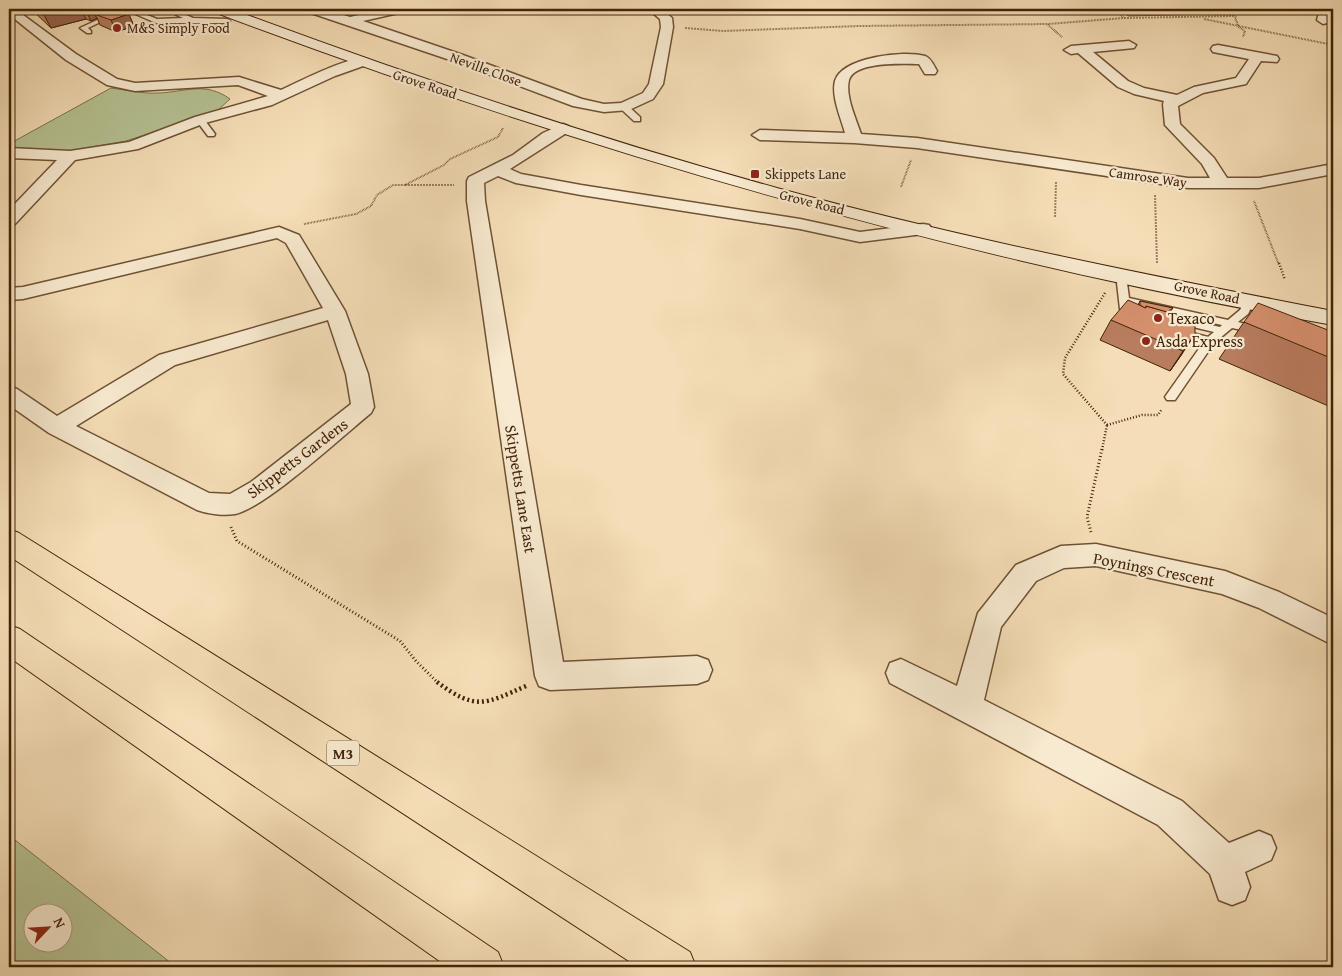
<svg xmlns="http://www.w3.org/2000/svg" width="1342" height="976" viewBox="0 0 1342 976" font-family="'Gentium Book Plus',serif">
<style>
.green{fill:#b6c293;stroke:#7c724e;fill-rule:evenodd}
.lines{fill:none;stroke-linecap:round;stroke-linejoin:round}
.lane-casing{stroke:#6f5234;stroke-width:3}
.street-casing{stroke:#6f5234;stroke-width:3}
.secondary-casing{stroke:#422309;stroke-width:2}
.highway-casing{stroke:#422309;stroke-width:2}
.path-far3{stroke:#422309;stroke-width:2;stroke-dasharray:0.5 1;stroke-linecap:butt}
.path-far2{stroke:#422309;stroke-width:2.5;stroke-dasharray:1 2;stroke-linecap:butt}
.path-far1{stroke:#422309;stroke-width:3;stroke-dasharray:1 2.5;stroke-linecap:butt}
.path{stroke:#422309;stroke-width:4.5;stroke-dasharray:2 3;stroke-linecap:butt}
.lane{fill:#f8ead0;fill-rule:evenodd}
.street{fill:#f8ead0;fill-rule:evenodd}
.secondary{fill:#f8ead0;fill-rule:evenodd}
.highway{fill:#f5deb7;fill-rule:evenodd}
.wall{fill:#b87c5f;stroke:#422309}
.shaded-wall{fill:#96654d;stroke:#422309}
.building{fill:#d6906e;stroke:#422309}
.poi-dot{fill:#8f2418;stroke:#f8ead0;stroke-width:2}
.labels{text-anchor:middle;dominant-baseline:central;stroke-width:4.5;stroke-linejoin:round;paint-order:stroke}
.far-poi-label{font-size:14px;fill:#422309;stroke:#f8ead0;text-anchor:start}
.far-street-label{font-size:14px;fill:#422309;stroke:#f8ead0}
.shield{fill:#f8ead0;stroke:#795f45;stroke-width:1}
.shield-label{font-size:15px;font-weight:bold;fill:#422309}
.poi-label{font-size:16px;fill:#422309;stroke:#f8ead0;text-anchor:start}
.street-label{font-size:16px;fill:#422309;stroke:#f8ead0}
</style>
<rect width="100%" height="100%" fill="#f5deb7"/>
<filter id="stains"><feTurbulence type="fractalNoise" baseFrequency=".004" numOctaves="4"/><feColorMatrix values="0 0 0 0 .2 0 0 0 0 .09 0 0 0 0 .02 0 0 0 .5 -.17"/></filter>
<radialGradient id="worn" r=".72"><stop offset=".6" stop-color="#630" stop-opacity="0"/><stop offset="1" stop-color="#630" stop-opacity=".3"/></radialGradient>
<g class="green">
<path d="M1120 9H1220L1216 14 1128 16Z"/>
<path d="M111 88C127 90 143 94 158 93 186 92 205 81 230 99L216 112 126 141 63 152 9 147V144Z"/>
<path d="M9 835 10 836 176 967H9ZM32 914H62V944H32Z"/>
</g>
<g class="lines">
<g class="lane-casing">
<g id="lane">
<path d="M124 9H132L157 19 183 18 164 9H172L193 18 227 19 230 21 227 23H156Z"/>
<path d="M110 14 115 15 88 28 91 31V33H87L80 28Z"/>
<path d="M621 105H627L640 117V121H634L621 109Z"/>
<path d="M197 118H203L215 134 214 136H208L196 120Z"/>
<path d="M1123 272 1128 275 1127 283 1129 298 1228 320 1240 310 1245 300H1253L1254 302 1248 314 1238 322 1261 328 1262 330 1257 333 1232 328 1214 343 1175 400H1167L1165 397 1167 394 1203 343 1173 334V330L1177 329 1208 337 1214 332 1176 323V319L1180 318 1220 327 1222 325 1129 304 1128 309H1120L1117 283 1120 273Z"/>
</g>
</g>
<g class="street-casing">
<g id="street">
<path d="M15 9 76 54 117 79 135 83 239 77 281 90C297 83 350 55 366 59L368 62 366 65 335 76 272 105 205 123 138 149 75 160 15 224 9 225V210L57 160 9 158V148L70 151 129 142 195 117 268 96 238 85 135 91 107 85 66 60 11 16 9 13Z"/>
<path d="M306 9H324L350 17 385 9H405L403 12 363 21 463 55 582 99 604 104 621 103 643 93 649 84 661 27 660 19 648 9H662L672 18 673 27 663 84 653 99 629 110 604 112 573 106 453 61 308 12Z"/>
<path d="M1320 9H1333V14L1331 13 1327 23 1323 24 1317 20Z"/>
<path d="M1129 41 1136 45 1134 48 1093 52 1128 81 1144 88 1177 95 1194 87 1236 78 1249 59 1213 52 1211 49 1213 46 1218 45 1277 56 1279 59 1277 62 1261 61 1246 84 1203 93 1178 106 1180 124 1214 158 1227 178H1259L1333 164V174L1259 188H1188L917 148 854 143 760 140 752 135 760 130 845 133C841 118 831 96 835 81 842 57 905 50 925 56 931 58 934 66 937 71L935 74H925L919 64C903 64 855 61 849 80 845 96 856 119 861 134L917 138 1188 178H1210L1202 164 1165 125 1163 104 1164 101 1134 94 1118 87 1078 53 1071 54 1064 50 1071 46Z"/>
<path d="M563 124 568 126 571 129 568 132 510 169 521 174 581 185 800 219 860 232 923 224 929 225 932 229 929 233 923 234 860 242 800 229 581 195 516 183 498 176 484 183 485 201 563 662 697 656 708 660 712 670 708 680 697 684 550 690 539 686 535 676 467 201V181L469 177 513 155 543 133Z"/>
<path d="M279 227 299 235 345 311 368 374 374 407 371 413C344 435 265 508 235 514 224 516 208 514 197 510L49 433 9 405V386L17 389 57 416 159 355 323 308 286 243 277 238 23 299 9 300V288L23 287ZM328 320 346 374 351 404 251 482 230 494 209 493 76 426 175 365Z"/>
<path d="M1096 544 1225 571 1279 592 1333 618V645L1259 608 1222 594 1096 566 1064 568 1036 581 1001 627 984 700 1182 801 1229 843 1259 831 1271 836 1276 848 1271 860 1245 872 1250 887 1245 900 1232 905 1219 900 1210 874 1158 825 890 683 886 673 890 663 901 659 957 686 978 613 1016 565 1061 546Z"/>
</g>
</g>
<g class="secondary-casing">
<path id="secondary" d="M212 9H231C411 76 592 137 777 188 960 238 1147 275 1333 311V325C948 257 580 150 214 12Z"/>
</g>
<g class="highway-casing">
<g id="highway">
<path d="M9 529 19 533 690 952 696 967H638L9 556Z"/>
<path d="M9 625 20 629 498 952 504 967H448L9 657Z"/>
</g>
</g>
<g class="path-far3">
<path d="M1114 9 1124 18"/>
<path d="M1239 9 1235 18 1239 27 1245 31 1243 37"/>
<path d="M1204 19 1333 45"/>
<path d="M1048 25 1062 37"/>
<path d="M685 28 723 31 859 26 1048 24 1124 18 1235 16"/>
<path d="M405 185H454"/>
<path d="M901 187 911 160"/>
<path d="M1155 195 1157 263"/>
<path d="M1254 201 1279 265"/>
<path d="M1055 217 1056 181"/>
<path d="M304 224 356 214 371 206 377 195 393 185H405L444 165 450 159 498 137 503 128"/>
</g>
<g class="path-far2">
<path d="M1279 263 1285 280"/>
<path d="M1105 293 1065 358 1063 374 1107 425"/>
<path d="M1107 425 1142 415H1158L1162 409"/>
<path d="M1102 450 1107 425"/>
</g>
<g class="path-far1">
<path d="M231 527 237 541 400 641 416 661 438 683"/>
<path d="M1091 532 1087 517 1102 449"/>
</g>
<path class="path" d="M437 682C476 711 485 704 526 686"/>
<use href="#lane" class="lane"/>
<use href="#street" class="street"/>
<use href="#secondary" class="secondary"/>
<use href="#highway" class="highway"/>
</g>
<g class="wall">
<path d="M31 9H125L134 26 116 32 100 25 97 18 91 21 86 19 51 28Z"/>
<path d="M1140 301 1173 308 1170 312 1195 319 1182 354 1170 371 1100 340 1111 320 1138 305Z"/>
<path d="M1244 322 1333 332V408L1219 359Z"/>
</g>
<g class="shaded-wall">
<path d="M41 9H81L86 19 51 28Z"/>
<path d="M85 9H117L94 14 97 18 91 21Z"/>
<path d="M129 14 134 26 116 32 111 20Z"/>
<path d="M1195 334 1182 354 1170 371 1183 351Z"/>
</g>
<g class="building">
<path d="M106 9H125L129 14 111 20 94 14Z"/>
<path d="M1128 300 1146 308V306L1195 319V334L1183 351 1111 320Z"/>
<path d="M1140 301 1173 308 1167 312 1146 306 1145 308 1140 305Z"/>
<path d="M1258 303 1333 332V359L1244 322Z"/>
</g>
<g class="poi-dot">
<circle cx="117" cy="28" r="5"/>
<rect x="750" y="169" width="10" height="10" rx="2.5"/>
<circle cx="1158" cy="318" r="5"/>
<circle cx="1146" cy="341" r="5"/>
</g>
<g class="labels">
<g class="far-poi-label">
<text x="127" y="28">M&amp;S Simply Food</text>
<text x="765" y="174">Skippets Lane</text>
</g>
<g class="far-street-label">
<text transform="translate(486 69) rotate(20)">Neville Close</text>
<text transform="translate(425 84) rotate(18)">Grove Road</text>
<text transform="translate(1148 177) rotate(8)">Camrose Way</text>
<text transform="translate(812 202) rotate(14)">Grove Road</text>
<text transform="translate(1207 292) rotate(12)">Grove Road</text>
</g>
<rect class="shield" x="327" y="740.5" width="32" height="25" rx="4"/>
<g class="shield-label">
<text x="343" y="753">M3</text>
</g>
<g class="poi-label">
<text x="1168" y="318">Texaco</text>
<text x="1156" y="341">Asda Express</text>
</g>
<g class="street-label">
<text transform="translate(297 458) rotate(-37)">Skippetts Gardens</text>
<text transform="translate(521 489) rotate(81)">Skippetts Lane East</text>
<text transform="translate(1154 569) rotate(11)">Poynings Crescent</text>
</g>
</g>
<rect width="1342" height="976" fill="none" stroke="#f5deb7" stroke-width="30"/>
<rect x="10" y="10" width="1322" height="956" fill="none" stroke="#422309" stroke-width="2.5"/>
<rect x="15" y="15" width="1312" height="946" fill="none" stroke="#422309"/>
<g transform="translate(48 928) rotate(65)"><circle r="24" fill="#f8ead0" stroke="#af9a80"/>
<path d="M0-4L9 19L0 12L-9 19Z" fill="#8f2418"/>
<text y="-8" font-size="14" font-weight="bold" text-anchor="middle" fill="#422309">N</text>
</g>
<rect width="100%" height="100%" filter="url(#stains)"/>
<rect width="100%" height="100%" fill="url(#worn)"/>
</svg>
